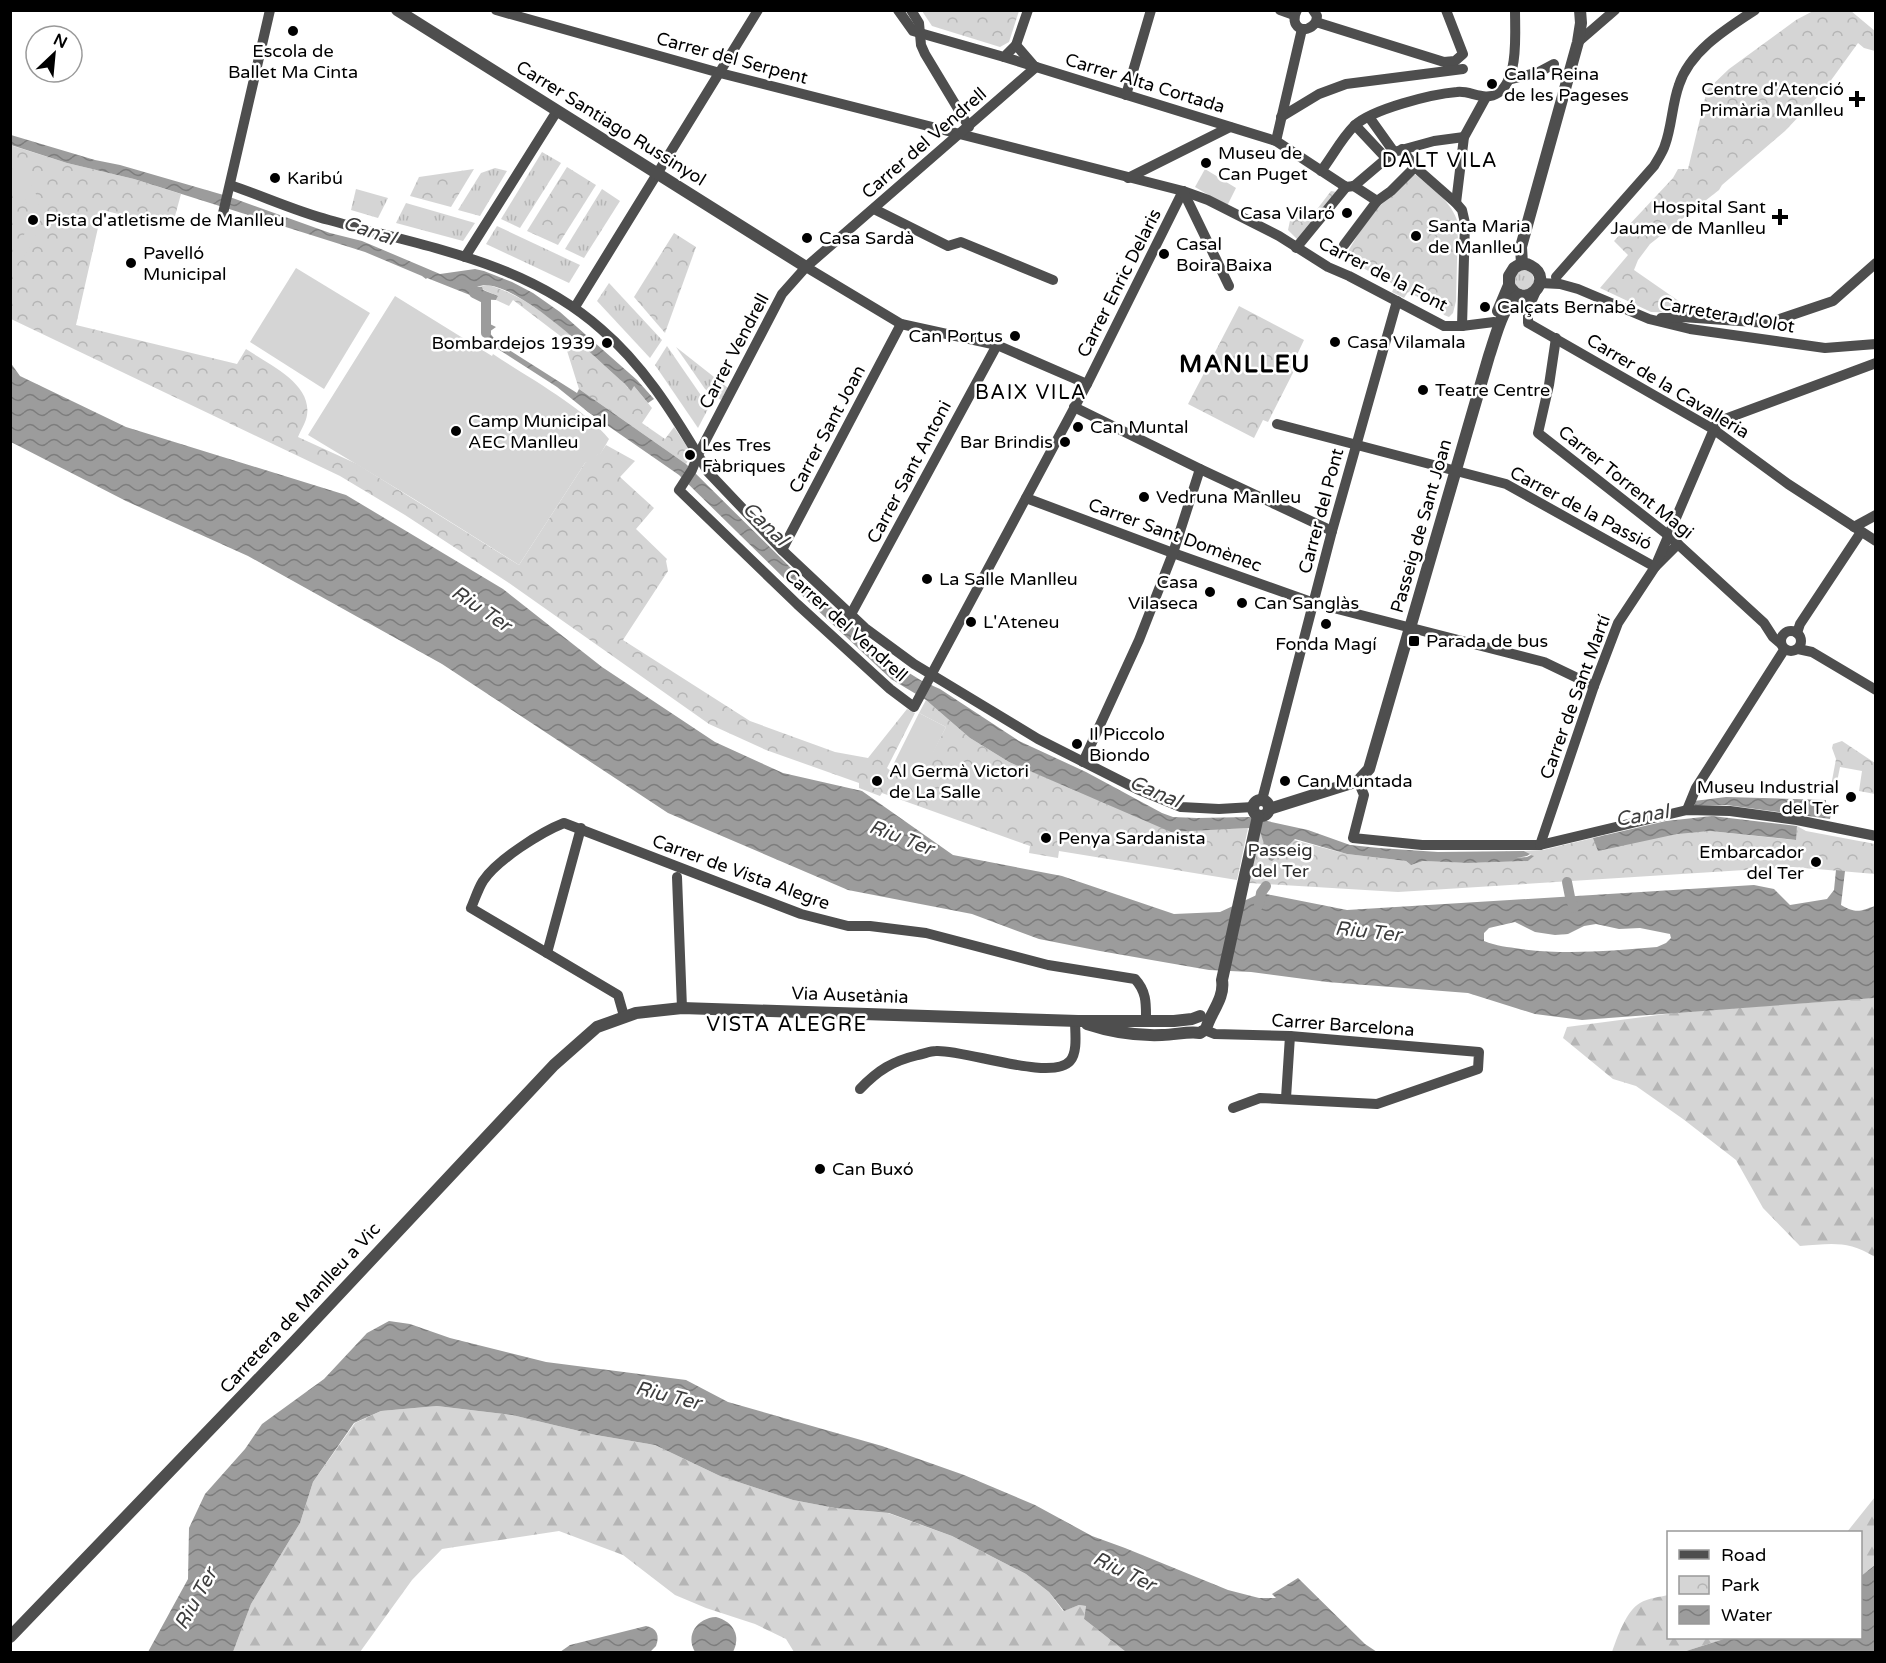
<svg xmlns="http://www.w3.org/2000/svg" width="1886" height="1663" viewBox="0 0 1886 1663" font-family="'Varela Round',sans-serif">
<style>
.grass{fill:url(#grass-tufts)}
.forest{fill:url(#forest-firs)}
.park{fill:url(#park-crowns)}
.garden{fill:#d5d5d5}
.water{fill:url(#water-waves);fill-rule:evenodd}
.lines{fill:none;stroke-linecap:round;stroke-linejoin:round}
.canal{stroke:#9c9c9c;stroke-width:10}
.minor{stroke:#4e4e4e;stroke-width:10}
.tertiary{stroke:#4e4e4e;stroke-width:12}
.poi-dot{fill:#000;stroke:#fff;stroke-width:2}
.labels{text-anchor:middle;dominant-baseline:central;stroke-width:5;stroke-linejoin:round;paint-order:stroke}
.poi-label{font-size:18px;fill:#000;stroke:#fff;text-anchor:start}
.street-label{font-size:18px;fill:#000;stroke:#fff}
.park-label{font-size:18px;fill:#2c2c2c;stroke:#fff}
.neighbourhood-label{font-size:20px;letter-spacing:1.5px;fill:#000;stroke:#fff}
.water-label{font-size:20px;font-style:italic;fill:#3d3d3d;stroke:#fff}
.district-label{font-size:24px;font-weight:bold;letter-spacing:1.5px;fill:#000;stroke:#fff}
</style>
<defs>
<pattern id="grass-tufts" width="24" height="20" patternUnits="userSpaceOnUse" patternTransform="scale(1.5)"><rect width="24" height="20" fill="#d5d5d5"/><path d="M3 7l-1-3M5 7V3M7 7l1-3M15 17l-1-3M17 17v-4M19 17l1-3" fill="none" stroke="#b5b5b5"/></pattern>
<pattern id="forest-firs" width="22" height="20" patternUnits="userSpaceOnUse" patternTransform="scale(1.5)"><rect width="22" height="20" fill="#d5d5d5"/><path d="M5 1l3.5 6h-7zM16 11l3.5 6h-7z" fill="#b5b5b5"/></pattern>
<pattern id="park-crowns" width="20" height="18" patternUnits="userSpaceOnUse" patternTransform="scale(1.5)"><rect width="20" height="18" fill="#d5d5d5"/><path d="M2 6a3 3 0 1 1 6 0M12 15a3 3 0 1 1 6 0" fill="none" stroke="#b5b5b5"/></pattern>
<pattern id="water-waves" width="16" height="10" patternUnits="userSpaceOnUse" patternTransform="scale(1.5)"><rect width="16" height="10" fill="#9c9c9c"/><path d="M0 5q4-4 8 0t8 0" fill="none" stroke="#7d7d7d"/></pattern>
</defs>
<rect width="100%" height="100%" fill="#fff"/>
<g class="grass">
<path d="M542 152 561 163 520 228 501 219Z"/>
<path d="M495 168 507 171 480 216 458 210 481 173Z"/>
<path d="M356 189 388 198 378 218 351 210Z"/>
<path d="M602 189 620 201 584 258 565 249Z"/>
<path d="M406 203 475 223 463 241 396 223Z"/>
<path d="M497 226 580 265 569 283 486 244Z"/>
<circle cx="1524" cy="280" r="10"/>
<path d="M609 283 662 340 650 358 597 301Z"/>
<path d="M667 346 709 407 698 428 655 365Z"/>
<path d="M676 347 728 388 721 400 705 389Z"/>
</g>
<g class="forest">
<path d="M1875 998V1257C1847 1240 1831 1244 1800 1246L1763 1208 1736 1160 1683 1119 1636 1086 1613 1079 1563 1038 1567 1027 1681 1012Z"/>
<path d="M437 1406 512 1415 596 1435 655 1445 720 1476 793 1500 835 1508 888 1513 952 1536 1026 1574 1049 1592 1063 1611 1079 1605 1086 1606 1084 1619 1126 1652H794L786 1639 755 1624 706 1608 675 1595 623 1555 559 1531 442 1549 412 1580 360 1652H233L251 1604 300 1523 313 1482 355 1423 381 1411Z"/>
<path d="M1875 1497V1565L1861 1576 1860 1532H1847Z"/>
<path d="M1668 1595V1638H1727L1683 1652H1612C1617 1638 1626 1611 1640 1603 1648 1598 1660 1597 1668 1595Z"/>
</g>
<g class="park">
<path d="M922 11H1019L1009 42 1000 47 932 26Z"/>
<path d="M1813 11H1851L1875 31V51L1864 48 1858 43 1824 90 1785 131 1722 185 1719 190 1650 244 1638 260 1634 270 1683 304 1687 313 1651 312 1600 288 1628 255 1614 241 1673 178 1678 169H1688L1707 90 1729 69 1796 20Z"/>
<path d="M10 145 67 163 134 179 181 194 172 227 102 210 76 325 237 364 246 349C268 364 312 383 307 415 306 422 301 430 298 437L357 464 519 565 585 463 598 454H600L606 445 635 461 620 477 654 508 636 529 667 559 666 561 668 571 623 640 750 721 835 752 868 758 907 709 915 713 887 768 891 771 893 767 918 780 946 727 919 713 926 700 970 738 1009 762 1178 832 1207 829 1248 828 1237 880 1059 851 1058 858 1029 853 1030 846 882 793 880 796 859 788V783L766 750 709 724 509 583 405 515 340 476 11 319Z"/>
<path d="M567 167 596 185 558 245 527 231Z"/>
<path d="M474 169 451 207 410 196 419 177Z"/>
<path d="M1412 175H1416C1433 189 1452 202 1458 223L1456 301 1453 313 1449 317 1444 315 1442 311 1429 305 1430 303 1408 292 1404 298 1392 292 1395 285 1344 258 1363 226 1382 200Z"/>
<path d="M1331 191 1337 192 1298 240 1288 230 1292 211 1308 221Z"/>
<path d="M674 233 696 247 665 333 634 297Z"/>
<path d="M488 285C538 298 586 350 624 383L628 388 634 386 652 408 642 423 665 439 674 427 692 454 686 464 579 389 563 338 513 300 509 306 496 300 498 296 477 287Z"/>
<path d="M1239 306 1304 340 1295 359 1299 361 1268 422 1263 420 1254 438 1188 404Z"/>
<path d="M1842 741 1875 763V794L1859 791 1862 771 1840 767 1836 787 1831 786 1836 759 1832 748 1833 744Z"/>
<path d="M1797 826 1806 831 1875 844V874L1793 867 1398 892 1249 883 1260 831 1347 854 1406 861 1411 865 1423 861 1468 863 1528 861 1533 856 1524 851 1543 850 1593 838 1710 831 1795 840Z"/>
</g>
<g class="garden">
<path d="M11 168C18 173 27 177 32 186 48 211 35 253 11 269 11 265 9 258 11 255 13 249 19 244 22 239 34 217 29 196 11 180Z"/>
<path d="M1205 169 1236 188 1227 206 1195 187Z"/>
<path d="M296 268 370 313 324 389 250 342Z"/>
<path d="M395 296 492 356 493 354C529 378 583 407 609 439L600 455 598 454 594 460 585 463 519 565 414 499 308 435Z"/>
<path d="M919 713 946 727 919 781 892 767Z"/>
</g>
<g class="water">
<path d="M11 135 95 160 120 165 227 196 330 233 362 241 440 274 475 269 484 271 512 282 533 293 560 312 637 380 654 399 648 403 634 386 631 391 624 383C598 361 510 272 477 287H482L483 290 498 296 496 300 476 299 475 297 427 278 426 279 422 276 365 252 134 179 67 163 11 145Z"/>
<path d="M486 322 496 327 489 332 502 348 503 346 577 393 579 389 686 464 803 580 885 658 922 681 940 689 1019 741 1086 772 1162 813 1173 817 1197 818 1249 817 1308 830 1350 845 1379 848 1438 852 1524 851 1530 854 1527 856 1516 858 1527 857 1531 855 1534 856 1528 861 1468 863 1423 861 1411 865 1406 861 1347 854 1295 839 1272 861 1269 860 1260 831 1248 828 1171 832 1009 762 970 738 926 700 891 679 795 589 679 475 588 412 557 387 490 344 481 328Z"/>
<path d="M10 362 20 376 126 427 346 495 503 589 602 667 715 742 783 773 862 791 953 855 1062 876 1174 914 1220 912 1261 893 1347 910 1754 885 1774 889 1790 905 1827 899 1834 890 1836 870 1845 871 1841 905C1857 914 1860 911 1875 906V998L1582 1020 1535 1014 1468 993 1327 982 1251 972 1209 970 1100 951 1039 939 972 914 848 890 668 813 442 664 248 556 126 501 11 442ZM1515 922 1535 932 1555 935 1568 934 1584 926 1596 924 1619 929 1640 928 1670 934 1671 938 1666 943 1657 947C1611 951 1567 955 1521 949 1508 947 1496 946 1484 941V933L1489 928Z"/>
<path d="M1726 797 1826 800 1825 806 1832 808 1830 819 1726 805 1695 806 1694 801Z"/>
<path d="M1712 816 1797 826 1796 840 1710 831 1677 834 1598 851 1593 838 1666 821Z"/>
<path d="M389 1321 410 1324 450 1338 546 1362 686 1380 728 1402 882 1446 964 1475 1035 1505 1092 1536 1125 1548 1228 1590 1259 1598H1276L1272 1594 1298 1578 1365 1644 1377 1652H1126L1084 1619 1086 1606 1079 1605 1064 1611 1049 1592 1026 1574 952 1536 889 1513 835 1508 793 1500 720 1476 655 1445 596 1435 512 1415 437 1406 381 1411 354 1423 313 1482 300 1523 251 1604 233 1652H148L188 1579 189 1528 205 1494 245 1449 262 1424 324 1379 367 1333Z"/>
<path d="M1875 1565V1652H1683L1727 1638H1860L1861 1576Z"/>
<path d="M716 1617C734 1622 741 1636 733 1652H695C685 1635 697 1618 716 1617Z"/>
<path d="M646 1626C657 1628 660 1636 656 1646L650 1652H655H560L570 1645Z"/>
</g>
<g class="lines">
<g class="canal">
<path d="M474 293 486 299V333"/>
<path d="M1567 882 1570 897 1574 908"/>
<path d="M1259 905 1261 893 1266 886"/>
</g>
<g class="minor">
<path d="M496 10 720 73 1183 191 1208 200 1279 236 1328 267 1349 276 1444 326H1462L1494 322"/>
<path d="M898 10 913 31 1004 57 1016 45 1028 10"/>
<path d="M911 10 919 23 921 45 925 54 969 127"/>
<path d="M1280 10 1294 15"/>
<path d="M1297 10C1288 26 1305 37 1316 22L1317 16 1313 10"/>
<path d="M1316 22 1444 62 1455 61 1463 54 1446 10"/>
<path d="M1578 42 1615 10"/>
<path d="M1016 45 1035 67"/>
<path d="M1004 57 1276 141 1346 187 1354 186"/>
<path d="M1036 67 806 267 782 294 698 455 708 472 782 550 865 628 914 664 1038 739 1137 789 1181 807 1219 809 1253 807"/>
<path d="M1508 80 1539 72 1554 64"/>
<path d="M1126 95 1151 10"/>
<path d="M1281 117 1319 94 1346 84 1463 69"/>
<path d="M1369 117 1394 152"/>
<path d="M1355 125 1386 158"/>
<path d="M1276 141 1302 29"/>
<path d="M1402 149 1415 167 1456 203 1462 210 1465 223 1462 326"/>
<path d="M1321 171C1332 157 1341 139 1354 126 1372 109 1432 94 1457 92 1470 90 1485 102 1498 93 1519 79 1515 33 1515 10"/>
<path d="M1128 178 1230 127"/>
<path d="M230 185C263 196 295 211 329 220 425 247 524 261 601 329 642 364 671 410 698 455L692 470 679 490 797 604 890 689 914 707 1087 384 1183 191"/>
<path d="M1354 186 1394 152 1434 141 1464 137"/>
<path d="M1354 186 1377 201"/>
<path d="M1183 191 1229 286"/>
<path d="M1456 203 1464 137 1486 97"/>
<path d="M874 209 948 246 961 242 1053 280"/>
<path d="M221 222 270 10"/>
<path d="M1344 245 1377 201 1391 191 1415 167"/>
<path d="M1296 248 1346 187"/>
<path d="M465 257 557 111"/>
<path d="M806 267 901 324 997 345 1087 384"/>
<path d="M1556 277 1654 166C1658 159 1663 152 1665 145 1672 126 1672 104 1679 85 1690 51 1726 29 1755 10"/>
<path d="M1540 283 1560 284 1578 289 1649 319 1690 329 1825 348 1876 344"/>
<path d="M1536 291 1528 309V323L1713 429 1788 484 1876 541"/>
<path d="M575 307 758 10"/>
<path d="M1661 318 1682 317 1768 323 1833 301 1876 263"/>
<path d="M1556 338 1549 385 1538 433 1668 535 1764 623 1773 637 1780 643"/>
<path d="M1074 407 1200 469 1332 531"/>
<path d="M1277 424 1506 484 1655 567 1678 544"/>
<path d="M1026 498 1173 553 1314 603 1544 662 1594 686"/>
<path d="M1854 527 1876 515"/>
<path d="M782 550 901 324"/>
<path d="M850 616 997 345"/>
<circle cx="1791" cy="641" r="10"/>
<path d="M1797 633 1800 624 1861 532"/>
<path d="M1798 649 1812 652 1876 690"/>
<path d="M1083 762 1139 640 1173 553 1200 469"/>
<path d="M1358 781 1364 795 1353 838 1422 845H1540L1687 810 1730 811 1797 820 1876 836"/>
<path d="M1262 800 1332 531 1397 301"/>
<path d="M1687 810 1696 788 1784 650"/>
<path d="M1540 845 1594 686 1618 623 1655 567 1717 422 1876 363"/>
<path d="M677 877 682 1008"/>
<path d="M547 953 581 828"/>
<path d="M624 1016 618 995 471 908C475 899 478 889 483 881 497 860 541 832 564 823L801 914 848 926H870L926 933 1048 965 1135 979C1147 992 1146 1004 1146 1021"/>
<path d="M1205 1030 1215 1034 1290 1036 1479 1052 1478 1069 1377 1104 1260 1098 1233 1108"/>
<path d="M860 1089C878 1070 893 1061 918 1055 924 1054 930 1051 936 1051 963 1049 1052 1082 1070 1061 1078 1052 1075 1032 1075 1021"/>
<path d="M1286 1098 1290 1036"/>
</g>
<g class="tertiary">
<path d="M397 10 806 267"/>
<path d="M1522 264 1521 247 1578 42 1581 23 1580 10"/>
<path d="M1498 311 1509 285V276L1514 268C1519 264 1525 262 1531 266 1556 279 1524 313 1509 285"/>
<circle cx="1261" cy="808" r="8"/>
<path d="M1269 809 1358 781 1369 769 1489 356C1495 339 1503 303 1519 295"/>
<path d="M1087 1024C1111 1032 1136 1036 1162 1035 1176 1035 1187 1031 1200 1033L1206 1029C1210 1013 1225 999 1222 980L1258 816"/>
<path d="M10 1637 295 1341 554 1065 597 1027 636 1013 682 1008 1078 1021H1174L1192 1019 1200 1016"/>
</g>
</g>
<g class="poi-dot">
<circle cx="293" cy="31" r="6"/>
<circle cx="1492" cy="84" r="6"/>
<path d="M1854 90h6v6h6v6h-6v6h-6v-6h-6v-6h6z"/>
<circle cx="1206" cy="163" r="6"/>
<circle cx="275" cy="178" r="6"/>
<circle cx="1347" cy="213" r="6"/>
<path d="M1777 208h6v6h6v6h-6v6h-6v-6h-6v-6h6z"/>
<circle cx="33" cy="220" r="6"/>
<circle cx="1416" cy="236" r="6"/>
<circle cx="807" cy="238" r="6"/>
<circle cx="1164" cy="254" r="6"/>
<circle cx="131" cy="263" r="6"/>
<circle cx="1485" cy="307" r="6"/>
<circle cx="1015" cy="336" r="6"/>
<circle cx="1335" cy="342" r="6"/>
<circle cx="607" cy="343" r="6"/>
<circle cx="1423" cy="390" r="6"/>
<circle cx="1078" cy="427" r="6"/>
<circle cx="456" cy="431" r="6"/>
<circle cx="1065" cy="442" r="6"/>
<circle cx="690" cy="455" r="6"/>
<circle cx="1144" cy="497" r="6"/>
<circle cx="927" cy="579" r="6"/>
<circle cx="1210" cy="592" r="6"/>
<circle cx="1242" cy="603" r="6"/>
<circle cx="971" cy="622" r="6"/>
<circle cx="1326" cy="624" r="6"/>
<rect x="1408" y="635" width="12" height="12" rx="3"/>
<circle cx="1077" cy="744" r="6"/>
<circle cx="877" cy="781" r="6"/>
<circle cx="1285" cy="781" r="6"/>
<circle cx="1851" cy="797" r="6"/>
<circle cx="1046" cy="838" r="6"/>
<circle cx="1816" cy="862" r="6"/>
<circle cx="820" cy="1169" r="6"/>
</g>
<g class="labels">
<g class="poi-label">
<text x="293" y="51" text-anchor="middle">Escola de<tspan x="293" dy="21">Ballet Ma Cinta</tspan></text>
<text x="1504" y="74">Ca la Reina<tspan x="1504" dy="21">de les Pageses</tspan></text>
<text x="1844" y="89" text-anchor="end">Centre d'Atenció<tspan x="1844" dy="21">Primària Manlleu</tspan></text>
<text x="1218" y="153">Museu de<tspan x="1218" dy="21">Can Puget</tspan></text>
<text x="287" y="178">Karibú</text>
<text x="1766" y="207" text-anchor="end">Hospital Sant<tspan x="1766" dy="21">Jaume de Manlleu</tspan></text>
<text x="1335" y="213" text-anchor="end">Casa Vilaró</text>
<text x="45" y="220">Pista d'atletisme de Manlleu</text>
<text x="1428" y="226">Santa Maria<tspan x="1428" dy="21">de Manlleu</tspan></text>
<text x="819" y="238">Casa Sardà</text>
<text x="1176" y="244">Casal<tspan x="1176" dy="21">Boira Baixa</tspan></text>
<text x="143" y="253">Pavelló<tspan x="143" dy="21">Municipal</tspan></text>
<text x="1497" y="307">Calçats Bernabé</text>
<text x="1003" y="336" text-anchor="end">Can Portus</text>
<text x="1347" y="342">Casa Vilamala</text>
<text x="595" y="343" text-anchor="end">Bombardejos 1939</text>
<text x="1435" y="390">Teatre Centre</text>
<text x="468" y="421">Camp Municipal<tspan x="468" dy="21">AEC Manlleu</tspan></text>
<text x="1090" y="427">Can Muntal</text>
<text x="1053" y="442" text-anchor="end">Bar Brindis</text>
<text x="702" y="445">Les Tres<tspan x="702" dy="21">Fàbriques</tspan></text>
<text x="1156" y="497">Vedruna Manlleu</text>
<text x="939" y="579">La Salle Manlleu</text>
<text x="1198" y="582" text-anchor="end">Casa<tspan x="1198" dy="21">Vilaseca</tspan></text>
<text x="1254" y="603">Can Sanglàs</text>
<text x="983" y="622">L'Ateneu</text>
<text x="1426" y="641">Parada de bus</text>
<text x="1326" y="644" text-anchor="middle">Fonda Magí</text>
<text x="1089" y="734">Il Piccolo<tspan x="1089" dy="21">Biondo</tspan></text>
<text x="889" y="771">Al Germà Victori<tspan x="889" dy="21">de La Salle</tspan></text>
<text x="1297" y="781">Can Muntada</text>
<text x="1839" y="787" text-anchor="end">Museu Industrial<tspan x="1839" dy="21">del Ter</tspan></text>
<text x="1058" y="838">Penya Sardanista</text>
<text x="1804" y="852" text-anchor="end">Embarcador<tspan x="1804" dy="21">del Ter</tspan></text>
<text x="832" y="1169">Can Buxó</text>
</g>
<g class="street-label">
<text transform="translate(732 58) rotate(15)">Carrer del Serpent</text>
<text transform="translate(1145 83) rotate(17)">Carrer Alta Cortada</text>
<text transform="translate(611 123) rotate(32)">Carrer Santiago Russinyol</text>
<text transform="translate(924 143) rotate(-41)">Carrer del Vendrell</text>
<text transform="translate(1383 274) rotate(27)">Carrer de la Font</text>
<text transform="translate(1119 283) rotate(-63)">Carrer Enric Delaris</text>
<text transform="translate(1727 315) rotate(10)">Carretera d'Olot</text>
<text transform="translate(734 351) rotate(-62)">Carrer Vendrell</text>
<text transform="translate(1668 386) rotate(31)">Carrer de la Cavalleria</text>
<text transform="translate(827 429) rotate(-62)">Carrer Sant Joan</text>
<text transform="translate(909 472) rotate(-62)">Carrer Sant Antoni</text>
<text transform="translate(1626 482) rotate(39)">Carrer Torrent Magi</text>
<text transform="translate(1581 508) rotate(28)">Carrer de la Passió</text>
<text transform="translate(1321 511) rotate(-75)">Carrer del Pont</text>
<text transform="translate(1421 526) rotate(-74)">Passeig de Sant Joan</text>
<text transform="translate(1175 535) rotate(20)">Carrer Sant Domènec</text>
<text transform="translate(846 625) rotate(42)">Carrer del Vendrell</text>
<text transform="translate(1575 697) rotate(-70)">Carrer de Sant Martí</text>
<text transform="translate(741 872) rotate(20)">Carrer de Vista Alegre</text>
<text transform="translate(850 995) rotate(2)">Via Ausetània</text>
<text transform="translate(1343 1025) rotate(4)">Carrer Barcelona</text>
<text transform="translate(300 1308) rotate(-47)">Carretera de Manlleu a Vic</text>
</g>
<g class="park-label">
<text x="1280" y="850">Passeig<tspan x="1280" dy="21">del Ter</tspan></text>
</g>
<g class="neighbourhood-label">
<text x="1440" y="161">DALT VILA</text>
<text x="1031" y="393">BAIX VILA</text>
<text x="787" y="1025">VISTA ALEGRE</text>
</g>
<g class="water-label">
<text transform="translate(369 231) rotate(19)">Canal</text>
<text transform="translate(765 524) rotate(44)">Canal</text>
<text transform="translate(481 609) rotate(34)">Riu Ter</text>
<text transform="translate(1155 792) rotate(23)">Canal</text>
<text transform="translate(1642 816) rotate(-9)">Canal</text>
<text transform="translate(901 838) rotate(21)">Riu Ter</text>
<text transform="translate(1368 932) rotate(6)">Riu Ter</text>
<text transform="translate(668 1396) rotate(14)">Riu Ter</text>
<text transform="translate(1124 1572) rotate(26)">Riu Ter</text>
<text transform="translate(196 1599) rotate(-61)">Riu Ter</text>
</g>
<g class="district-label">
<text x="1245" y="364">MANLLEU</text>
</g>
</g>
<rect width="1886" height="1663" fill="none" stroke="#000000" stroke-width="24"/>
<rect x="1667" y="1531" width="195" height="108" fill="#ffffff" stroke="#999999" stroke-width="1.5"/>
<rect x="1679" y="1550" width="30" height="9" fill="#4e4e4e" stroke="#999999" stroke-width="1.5"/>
<text x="1721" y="1561" font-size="18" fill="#000000">Road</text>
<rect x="1679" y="1576" width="30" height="18" fill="url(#park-crowns)" stroke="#999999" stroke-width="1.5"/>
<text x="1721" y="1591" font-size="18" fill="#000000">Park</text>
<rect x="1679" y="1606" width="30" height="18" fill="url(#water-waves)" stroke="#999999" stroke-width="1.5"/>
<text x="1721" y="1621" font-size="18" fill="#000000">Water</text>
<g transform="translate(54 54) rotate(26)"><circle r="28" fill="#ffffff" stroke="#999999" stroke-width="1.5"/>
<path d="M0-4.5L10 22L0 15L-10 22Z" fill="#000000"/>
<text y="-9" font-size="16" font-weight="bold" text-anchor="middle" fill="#000000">N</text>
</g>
</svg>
